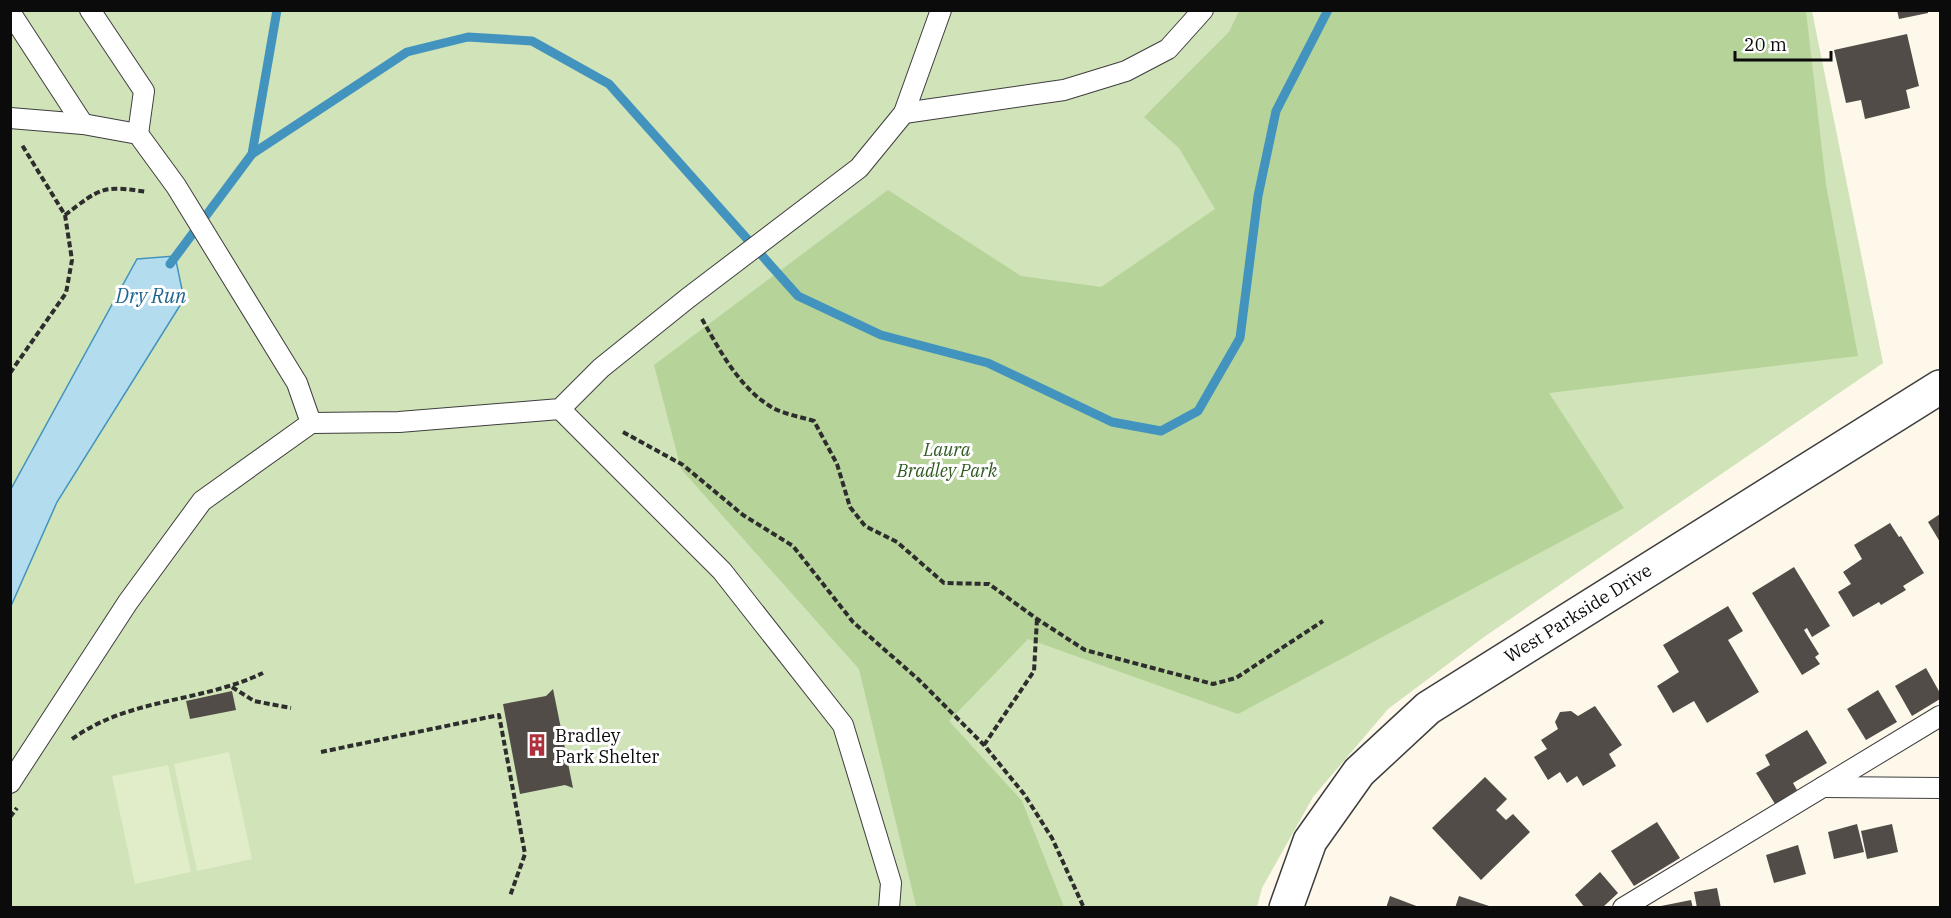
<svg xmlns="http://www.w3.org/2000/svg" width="1951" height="918" viewBox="0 0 1951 918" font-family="'IBM Plex Serif',serif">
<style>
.green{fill:#d1e3b8}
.forest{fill:#b6d399}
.pitch{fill:#e1ecc9}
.water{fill:#b4dcef;stroke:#4294bf;stroke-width:1.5}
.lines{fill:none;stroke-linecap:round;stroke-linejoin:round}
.stream{stroke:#4294bf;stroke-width:9}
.building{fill:#524c48}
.service-casing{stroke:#3e3e3e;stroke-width:22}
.minor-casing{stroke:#3e3e3e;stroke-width:36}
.path{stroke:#2d2d2d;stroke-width:4;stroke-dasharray:6 3;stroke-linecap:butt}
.service{stroke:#fff;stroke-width:20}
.minor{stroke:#fff;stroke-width:33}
.labels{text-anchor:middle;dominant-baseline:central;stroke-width:6;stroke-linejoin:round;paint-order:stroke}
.park-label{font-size:18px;font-style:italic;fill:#315b22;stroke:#fff}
.street-label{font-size:18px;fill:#0b0b0b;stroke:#fff}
.poi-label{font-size:18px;fill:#0b0b0b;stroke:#fff;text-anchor:start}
.water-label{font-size:20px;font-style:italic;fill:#21658f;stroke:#fff}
</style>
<rect width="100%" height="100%" fill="#fdf8ea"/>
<path class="green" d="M10 11H1812L1883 363 1484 637 1388 709 1313 797 1262 888 1257 907H11Z"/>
<path class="forest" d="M1239 11H1806L1826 185 1858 356 1549 393 1624 508 1238 714 1028 639 949 721 1022 801 1064 907H911L916 906 859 669 681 469 654 365 888 190 1021 276 1101 287 1215 209 1179 148 1144 117 1229 32Z"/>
<g class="pitch">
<path d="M229 752 252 859 197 871 174 764Z"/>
<path d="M168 765 191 872 135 884 112 776Z"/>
</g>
<path class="water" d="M175 256 184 299 57 502 11 606V489L137 259Z"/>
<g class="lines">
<g class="stream">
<path d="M252 154 407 52 468 37 532 41 609 84 798 296 881 335 988 363 1112 422 1161 431 1198 411 1240 338 1258 196 1276 111 1328 10"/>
<path d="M170 264 252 154 277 10"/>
</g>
</g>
<g class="building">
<path d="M1897 10H1928V13L1899 19Z"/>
<path d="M1907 34 1919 86 1906 90 1910 108 1865 119 1861 100 1846 103 1834 50Z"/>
<path d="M1940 514V542L1928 522Z"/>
<path d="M1890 523 1899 537 1901 536 1924 573 1903 586 1906 590 1881 605 1879 602 1853 617 1838 592 1851 584 1843 572 1862 559 1854 545Z"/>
<path d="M1794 567 1830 626 1812 637 1807 628 1804 630 1819 654 1815 657 1820 664 1802 675 1752 593Z"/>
<path d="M1728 606 1743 631 1728 640 1759 692 1707 723 1694 701 1673 713 1657 686 1679 672 1663 645Z"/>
<path d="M1926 668 1940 693V699L1912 716 1895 686Z"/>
<path d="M553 689 573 788 565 785 520 794 503 704 546 696Z"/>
<path d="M1878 690 1897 722 1866 740 1847 709Z"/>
<path d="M232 691 236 710 190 719 186 701Z"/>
<path d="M1595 706 1622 745 1609 754 1616 766 1583 786 1577 776 1567 783 1560 772 1548 780 1534 757 1547 749 1541 740 1558 729 1555 722 1560 712 1571 711 1578 716Z"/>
<path d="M1807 730 1827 763 1793 783 1797 790 1775 804 1756 773 1770 765 1765 755Z"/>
<path d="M1485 777 1507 799 1496 810 1506 820 1513 814 1530 832 1481 880 1432 828Z"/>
<path d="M1657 822 1680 858 1634 886 1611 851Z"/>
<path d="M1857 824 1864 852 1834 859 1828 832Z"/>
<path d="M1892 824 1898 852 1867 859 1861 831Z"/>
<path d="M1798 845 1806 874 1774 883 1766 855Z"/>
<path d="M1600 872 1618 893 1602 908H1585L1575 895Z"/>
<path d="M1717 888 1721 908H1697L1694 892Z"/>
<path d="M1390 896 1419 907V908H1386Z"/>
<path d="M1459 896 1492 907V908H1455Z"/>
<path d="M1691 900 1693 908H1661V906Z"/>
</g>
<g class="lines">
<g class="service-casing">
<g id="service">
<path d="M90 10 144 91 138 134"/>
<path d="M10 12 83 124"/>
<path d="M904 113 1064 90 1126 71 1168 49 1203 10"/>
<path d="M10 118 83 124 138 134 176 186 297 383 311 423"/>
<path d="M560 409 722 571 843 725 891 883 889 908"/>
<path d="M10 783 128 602 202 501 311 423 399 422 560 409 601 368 688 298 859 168 904 113 941 10"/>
<path d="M1823 787 1940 788"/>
<path d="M1623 908 1940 716"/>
</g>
</g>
<g class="minor-casing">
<path id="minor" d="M1286 908 1310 841 1359 772 1428 708 1940 387"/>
</g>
<g class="path">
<path d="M65 215C101 188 101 185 147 192"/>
<path d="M702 319C720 351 740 389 773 408 784 414 801 417 814 421L837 464 850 507 865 526 897 542 944 583 989 584 1037 619 1085 650 1213 684 1236 678 1323 621"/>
<path d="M10 373 66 293 72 260 65 215 22 145"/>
<path d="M623 432 683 465 743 515 793 546 853 622 918 679 984 745 1024 794 1052 838 1084 908"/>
<path d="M232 687 254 701 291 708"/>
<path d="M72 739C131 697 200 703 263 673"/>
<path d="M984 745 1034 671 1037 619"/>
<path d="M321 752 499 715 525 854 510 896"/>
<path d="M10 817 17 808"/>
</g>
<use href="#service" class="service"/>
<use href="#minor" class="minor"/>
</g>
<defs>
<g id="building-bare" transform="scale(1.8)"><path d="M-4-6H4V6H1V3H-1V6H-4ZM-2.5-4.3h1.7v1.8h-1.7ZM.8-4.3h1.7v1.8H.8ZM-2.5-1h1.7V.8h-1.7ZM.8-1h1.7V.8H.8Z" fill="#ac313d" stroke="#fff" stroke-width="2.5" paint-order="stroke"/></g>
</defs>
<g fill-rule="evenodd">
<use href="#building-bare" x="537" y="745"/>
</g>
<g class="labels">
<g class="park-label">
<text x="947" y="449">Laura<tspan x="947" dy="21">Bradley Park</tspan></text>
</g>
<g class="street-label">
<text transform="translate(1578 613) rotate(-32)">West Parkside Drive</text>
</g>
<g class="poi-label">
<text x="555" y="735">Bradley<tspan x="555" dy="21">Park Shelter</tspan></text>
</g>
<g class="water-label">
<text x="151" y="295">Dry Run</text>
</g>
</g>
<rect width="1951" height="918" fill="none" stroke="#0b0b0b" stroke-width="24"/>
<path d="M1735 51v9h96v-9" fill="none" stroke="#0b0b0b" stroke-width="3"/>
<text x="1744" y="51" font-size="18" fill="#0b0b0b" stroke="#ffffff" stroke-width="4.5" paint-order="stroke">20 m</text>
</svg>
